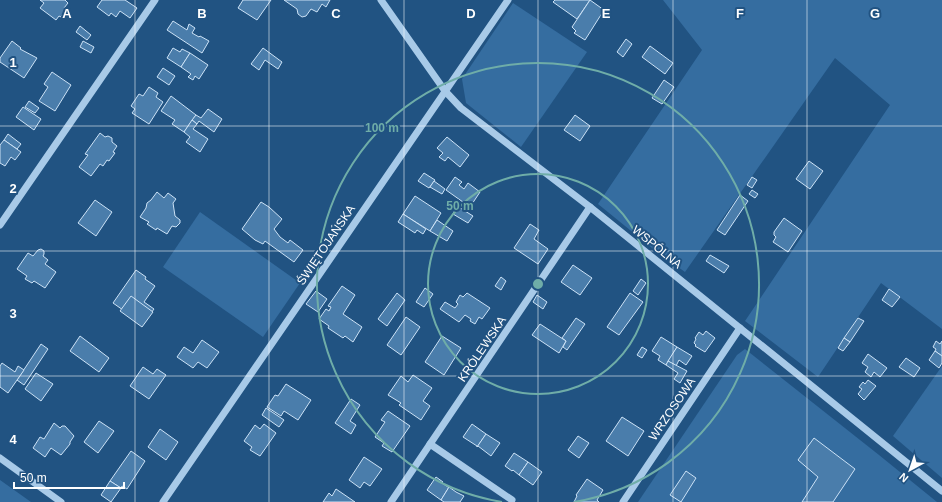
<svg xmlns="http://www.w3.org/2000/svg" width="942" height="502" viewBox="0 0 942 502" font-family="Arial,sans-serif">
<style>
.green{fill:#356da0}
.building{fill:#4a7dab;stroke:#cce2f6}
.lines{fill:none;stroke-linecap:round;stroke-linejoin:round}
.minor{stroke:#a8cae8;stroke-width:7}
.grid{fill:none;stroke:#fff;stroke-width:1;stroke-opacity:0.55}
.ring{fill:none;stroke:#6fada8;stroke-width:2}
.labels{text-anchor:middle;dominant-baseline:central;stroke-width:4;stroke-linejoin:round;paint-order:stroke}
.street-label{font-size:12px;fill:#fff;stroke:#215382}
.grid-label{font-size:13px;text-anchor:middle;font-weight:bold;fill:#fff;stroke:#215382;stroke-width:4;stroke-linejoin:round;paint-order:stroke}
.centre{fill:#6fada8;stroke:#215382;stroke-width:2}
.ring-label{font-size:12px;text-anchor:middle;font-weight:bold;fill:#6fada8;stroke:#215382;stroke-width:4;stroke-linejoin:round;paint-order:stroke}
</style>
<rect width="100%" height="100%" fill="#215382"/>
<g class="green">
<path d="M663 0H942V329L881 283 818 377 745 321 890 105 835 58 685 272 657 252 598 204 702 50Z"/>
<path d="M513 3 587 52 521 147 466 103 462 79Z"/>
<path d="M200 212 300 283 263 337 163 267Z"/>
<path d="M745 349 879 455 937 502H638L737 355Z"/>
<path d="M942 366V478L893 436Z"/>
<path d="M0 480 31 502H0Z"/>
</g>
<g class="building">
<path d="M40 0H65L68 3 64 8 68 11 64 17 62 15 61 17 59 16 56 20 40 8 44 3Z"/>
<path d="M102 0H125L137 8 130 18 120 11 116 17 111 13 109 16 97 7Z"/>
<path d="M243 0H271L257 20 238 8Z"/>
<path d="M284 0H330L326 7 322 4 317 12 311 9 306 16 302 17 298 14 297 9Z"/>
<path d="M555 0H590L577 19 553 2Z"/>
<path d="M590 0 604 10 585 40 574 33 576 31 572 27Z"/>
<path d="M173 21 187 30 189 24 195 28 192 33 199 37 200 36 209 41 202 53 167 30Z"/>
<path d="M80 26 91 35 87 40 76 32Z"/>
<path d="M626 39 632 44 623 57 617 52Z"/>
<path d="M12 41 21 48 20 49 37 58 24 78 0 62V58Z"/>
<path d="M83 41 94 47 91 53 80 47Z"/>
<path d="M650 46 673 63 665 74 642 57Z"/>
<path d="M173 48 180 52 182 49 190 53 181 67 167 58Z"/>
<path d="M263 48 282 62 278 69 265 60 259 70 251 64Z"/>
<path d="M190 53 208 65 199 79 195 76 193 80 188 77 191 74 181 67Z"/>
<path d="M163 68 175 76 169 85 157 77Z"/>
<path d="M52 72 71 85 55 111 39 101 48 87 44 84Z"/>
<path d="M664 80 674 87 662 104 652 98Z"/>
<path d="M149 87 158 93 156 97 163 102 149 124 132 113 135 109 131 106 139 94 143 96Z"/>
<path d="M171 96 196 115 184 132 172 124 175 120 161 111Z"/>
<path d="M29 101 39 108 35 113 25 107Z"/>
<path d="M23 107 41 119 34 130 16 117Z"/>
<path d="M208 109 222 119 214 132 199 121 197 124 192 120 196 115 201 118Z"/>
<path d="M575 115 590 126 580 141 564 130Z"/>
<path d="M192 120 197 124 193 129 208 139 200 152 186 142 190 137 184 132Z"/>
<path d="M100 133 105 137 108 136 112 138V142L117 146 113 152 115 153 109 161 107 160 103 166 100 164 91 176 79 167 88 155 85 154Z"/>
<path d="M8 134 21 144 17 149 4 140Z"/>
<path d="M447 137 469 155 460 167 448 157 445 161 439 157 443 153 437 148Z"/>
<path d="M4 140 21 152 15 160 11 157 5 166 0 163V145Z"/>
<path d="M809 161 823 171 810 189 796 179Z"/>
<path d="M424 173 435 180 429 188 418 181Z"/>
<path d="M455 177 462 182 459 185 464 189 468 183 480 192 470 207 446 190Z"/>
<path d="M752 177 757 180 752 188 747 185Z"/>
<path d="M434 181 445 189 442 194 430 187Z"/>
<path d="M752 190 758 194 755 198 749 194Z"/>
<path d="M157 192 164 198 168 193 176 199 173 203 175 216 180 220V223L176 227 172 226 167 234 157 228 156 230 147 224 149 222 140 217 146 208 147 203 151 200Z"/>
<path d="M740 195 748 201 725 235 717 230Z"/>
<path d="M415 196 441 213 430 231 403 214Z"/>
<path d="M95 200 112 212 96 236 78 223Z"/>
<path d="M261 202 269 207 282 219 274 229 280 237 288 243 290 240 303 250 294 262 265 241 263 244 255 240 242 229Z"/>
<path d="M457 206 473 216 468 223 453 214Z"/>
<path d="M403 214 426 229 423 234 417 230 415 233 398 222Z"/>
<path d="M784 218 802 231 788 252 773 242 776 237 774 235V232Z"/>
<path d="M437 220 453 231 447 241 430 231Z"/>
<path d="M530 224 539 230 534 239 548 249 538 264 514 248Z"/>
<path d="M41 249 44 251V254L43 256 48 260 45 264 56 272 45 288 34 281 32 283 25 279 27 276 17 269 28 253 33 256 38 250Z"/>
<path d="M710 255 729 266 724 273 706 261Z"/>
<path d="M573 265 592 278 580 295 561 282Z"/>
<path d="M136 270 146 277 145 279 155 286 144 302 154 309 143 324 113 303Z"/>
<path d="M501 277 506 281 501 290 495 286Z"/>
<path d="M641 279 646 283 638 295 633 291Z"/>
<path d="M342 286 355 295 343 314 362 327 353 342 345 336 343 338 328 328 329 326 319 319 326 309 329 311 331 307 328 306Z"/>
<path d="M425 288 433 294 424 307 416 302Z"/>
<path d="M889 289 900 297 892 307 882 300Z"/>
<path d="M316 291 327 299 318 312 306 304Z"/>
<path d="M397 293 405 300 387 326 378 319Z"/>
<path d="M467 293 490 308 482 319 479 317 475 324 470 321 471 319 465 315 459 322 440 309 445 302 455 308 458 304 456 302 460 295 463 297Z"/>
<path d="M630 293 643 302 619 335 607 327Z"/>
<path d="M537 295 547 302 543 309 533 302Z"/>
<path d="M131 296 153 312 142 327 120 311Z"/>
<path d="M406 317 420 327 401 355 387 345Z"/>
<path d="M576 318 585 324 567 350 563 347 566 341 562 338Z"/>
<path d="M858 318 864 321 850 342 844 338Z"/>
<path d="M540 324 566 341 559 353 532 335Z"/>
<path d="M706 331 715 338 705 352 695 346 696 345 694 343 696 339 695 338 699 332 703 335Z"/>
<path d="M80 336 109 358 99 372 70 351Z"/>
<path d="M442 336 461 348 444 375 425 362Z"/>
<path d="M661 337 677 347 666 365 658 360 660 356 652 351Z"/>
<path d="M844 338 850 342 843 351 838 348Z"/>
<path d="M202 340 219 352 207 368 198 362 193 368 177 357 184 347 193 353Z"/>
<path d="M936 341 940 344 942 341V356L935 351 936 349 933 347Z"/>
<path d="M41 344 48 349 24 385 17 380Z"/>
<path d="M642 347 647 350 642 358 637 355Z"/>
<path d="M677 347 692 356 686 365 679 360 676 366 668 361Z"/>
<path d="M935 351 942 356V363L939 368 929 360Z"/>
<path d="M868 354 887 368 880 377 874 372 871 377 865 372 868 367 862 363Z"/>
<path d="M906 358 920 368 914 377 899 367Z"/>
<path d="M668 361 687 371 680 383 674 379 678 373 666 365Z"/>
<path d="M2 363 15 372 18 366 24 370 8 393 0 387V366Z"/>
<path d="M143 367 153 374 157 369 166 375 149 399 130 386Z"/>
<path d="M36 373 53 384 41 401 25 389Z"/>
<path d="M413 375 432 388 423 401 430 406 421 420 399 405 401 403 388 395 401 376 408 382Z"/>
<path d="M868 380 876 386 864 400 858 394 862 389 859 387 863 382 865 384Z"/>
<path d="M286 384 311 400 298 420 284 411 281 416 267 407 275 395 278 396Z"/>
<path d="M351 399 360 405 350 421 356 425 351 434 335 423Z"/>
<path d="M266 408 284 420 279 427 262 415Z"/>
<path d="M388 411 410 426 392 452 382 446 384 443 375 437 385 422 381 420Z"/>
<path d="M622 417 644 431 628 456 606 441Z"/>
<path d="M99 421 114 431 98 453 84 442Z"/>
<path d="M54 423 60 428 62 426H65L74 436 70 442V444L61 455 51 448 45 457 33 448 40 437 44 439Z"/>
<path d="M264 424 276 433 260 456 250 450 252 447 244 441 255 425 260 429Z"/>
<path d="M472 424 486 434 477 447V446L463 437Z"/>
<path d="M160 429 178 442 166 460 148 447Z"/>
<path d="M486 434 500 443 491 456 478 446 477 447Z"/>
<path d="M578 436 589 443 579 458 568 450Z"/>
<path d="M814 438 855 469 833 502H802L818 477 798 460Z"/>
<path d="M131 451 145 461 127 489 122 486 121 488 110 481Z"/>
<path d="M514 453 528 462 519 475 513 470 512 471 505 466Z"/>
<path d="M364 457 382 469 370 486 364 482 360 488 349 480Z"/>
<path d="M528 462 542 472 533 485 519 475Z"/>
<path d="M686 471 696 478 681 502 670 495Z"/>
<path d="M436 477 443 482 442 483 448 487H449L441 500 427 490Z"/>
<path d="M587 479 603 490 597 500 599 502H574L577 496 576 495Z"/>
<path d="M110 481 121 488 111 502 101 495Z"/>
<path d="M449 487 456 492 464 496 460 502H444L441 500Z"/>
<path d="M336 489 355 502H323L329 493 332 496Z"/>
</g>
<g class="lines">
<g class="minor">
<path d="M381 0 445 91 461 108 590 207 942 491"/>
<path d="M0 225 155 0"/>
<path d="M430 444 512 500"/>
<path d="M0 458 61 502"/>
<path d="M163 502 508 0"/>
<path d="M391 502 590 207"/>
<path d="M623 502 740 328"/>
</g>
</g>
<path class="grid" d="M135 0V502M269 0V502M404 0V502M538 0V502M673 0V502M807 0V502M0 126H942M0 251H942M0 376H942"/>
<g class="ring">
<circle cx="538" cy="284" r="110"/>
<path d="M502 502A221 221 0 1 1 574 502"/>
</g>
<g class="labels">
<g class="street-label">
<text transform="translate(326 245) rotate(-56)">ŚWIĘTOJAŃSKA</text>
<text transform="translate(657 247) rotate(39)">WSPÓLNA</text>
<text transform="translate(482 349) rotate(-56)">KRÓLEWSKA</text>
<text transform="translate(672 409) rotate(-56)">WRZOSOWA</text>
</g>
</g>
<g class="grid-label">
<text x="67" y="18">A</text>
<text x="202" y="18">B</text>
<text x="336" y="18">C</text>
<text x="471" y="18">D</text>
<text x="606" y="18">E</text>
<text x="740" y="18">F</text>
<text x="875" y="18">G</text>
<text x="13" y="67">1</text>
<text x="13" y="193">2</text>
<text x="13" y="318">3</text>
<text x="13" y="444">4</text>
</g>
<circle cx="538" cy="284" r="6" class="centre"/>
<g class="ring-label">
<text x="382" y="132">100 m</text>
<text x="460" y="210">50 m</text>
</g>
<g transform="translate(910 470) rotate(220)" stroke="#215382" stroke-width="3" paint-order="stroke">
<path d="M0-3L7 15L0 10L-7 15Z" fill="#ffffff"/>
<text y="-6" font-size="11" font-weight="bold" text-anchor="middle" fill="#ffffff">N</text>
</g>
<path d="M14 482v6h110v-6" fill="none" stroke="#ffffff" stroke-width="2"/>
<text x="20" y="482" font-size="12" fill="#ffffff" stroke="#215382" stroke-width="3" paint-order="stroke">50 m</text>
</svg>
